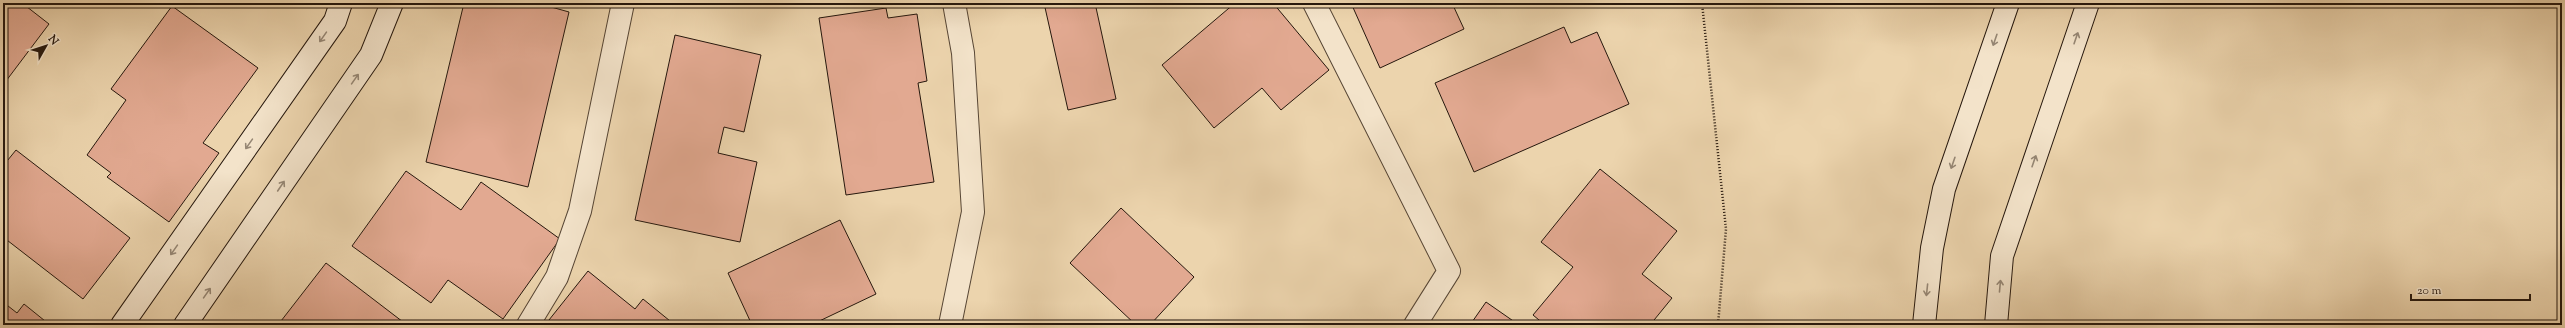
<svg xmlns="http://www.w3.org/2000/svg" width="2565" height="328" viewBox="0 0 2565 328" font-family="'Sorts Mill Goudy',serif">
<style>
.building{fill:#e2a991;stroke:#25170d}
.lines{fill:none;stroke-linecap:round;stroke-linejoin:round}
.street-casing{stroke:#574635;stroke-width:24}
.secondary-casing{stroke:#25170d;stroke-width:24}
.path{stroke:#25170d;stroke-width:2.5;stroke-dasharray:1 2;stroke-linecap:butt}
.street{stroke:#f3e3ca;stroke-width:22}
.secondary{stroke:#f3e3ca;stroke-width:22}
.oneway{stroke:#968775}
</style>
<rect width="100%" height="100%" fill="#ecd4ad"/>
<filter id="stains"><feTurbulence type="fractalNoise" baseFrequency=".005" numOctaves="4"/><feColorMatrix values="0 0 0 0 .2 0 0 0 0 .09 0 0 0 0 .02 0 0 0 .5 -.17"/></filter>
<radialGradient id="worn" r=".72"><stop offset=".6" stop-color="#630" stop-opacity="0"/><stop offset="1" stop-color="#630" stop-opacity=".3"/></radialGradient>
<g class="building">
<path d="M3 3H22L49 24 3 85Z"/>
<path d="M464 3H537L569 12 528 187 426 162Z"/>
<path d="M1044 3H1095L1116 99 1068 110Z"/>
<path d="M1235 3H1273L1329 70 1281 110 1262 88 1214 128 1162 65Z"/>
<path d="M1351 3H1452L1464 29 1380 68Z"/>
<path d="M172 6 258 68 203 143 219 153 169 222 107 177 111 173 87 155 126 100 111 89Z"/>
<path d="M886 8 888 18 917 14 927 81 918 83 934 182 846 195 819 18Z"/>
<path d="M1564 27 1571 43 1597 32 1629 104 1474 172 1435 83Z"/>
<path d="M675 35 761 55 744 132 724 127 718 153 757 162 740 242 635 220Z"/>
<path d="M16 150 130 238 83 299 3 237V166Z"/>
<path d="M1600 169 1677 231 1642 274 1672 298 1650 325H1545L1533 315 1573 267 1541 242Z"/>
<path d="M406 171 461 210 481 182 560 239 503 319 448 280 431 303 352 246Z"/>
<path d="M1121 208 1194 277 1150 325H1136L1070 263Z"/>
<path d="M840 220 876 294 811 325H752L728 273Z"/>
<path d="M326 263 407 325H286L281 321Z"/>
<path d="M588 271 635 309 643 299 675 325H545Z"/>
<path d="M3 302 17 313 24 304 50 325H3Z"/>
<path d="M1486 302 1519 325H1470Z"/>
</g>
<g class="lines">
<g class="street-casing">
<g id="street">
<path d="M1314 3 1449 271 1415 325"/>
<path d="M528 325 557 277 580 211 623 3"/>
<path d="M950 325 973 212 963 53 954 3"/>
</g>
</g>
<g class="secondary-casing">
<g id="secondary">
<path d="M122 325 335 21 341 3"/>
<path d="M185 325 371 55 392 3"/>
<path d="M1924 325 1932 248 1944 189 2008 3"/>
<path d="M1996 325 2002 256 2088 3"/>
</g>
</g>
<path class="path" d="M1702 3 1726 229 1718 325"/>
<use href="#street" class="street"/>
<use href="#secondary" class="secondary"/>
</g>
<defs><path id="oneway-shaft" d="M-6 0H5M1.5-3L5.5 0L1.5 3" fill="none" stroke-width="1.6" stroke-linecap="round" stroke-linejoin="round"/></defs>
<g class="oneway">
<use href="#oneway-shaft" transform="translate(323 37) rotate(125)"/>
<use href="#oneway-shaft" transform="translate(2076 38) rotate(-71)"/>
<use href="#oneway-shaft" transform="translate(1995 40) rotate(109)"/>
<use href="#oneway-shaft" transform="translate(355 79) rotate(-55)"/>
<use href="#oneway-shaft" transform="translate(249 144) rotate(125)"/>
<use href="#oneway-shaft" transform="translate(2034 161) rotate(-71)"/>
<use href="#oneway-shaft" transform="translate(1953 163) rotate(109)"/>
<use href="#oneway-shaft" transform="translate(281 186) rotate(-56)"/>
<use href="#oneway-shaft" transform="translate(174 250) rotate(125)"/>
<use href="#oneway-shaft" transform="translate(2000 286) rotate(-85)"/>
<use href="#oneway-shaft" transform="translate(1927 290) rotate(96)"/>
<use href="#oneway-shaft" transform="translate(207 293) rotate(-55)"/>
</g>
<rect width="2565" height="328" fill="none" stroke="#ecd4ad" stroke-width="16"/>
<rect x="4" y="4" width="2557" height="320" fill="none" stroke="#25170d" stroke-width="2"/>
<rect x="8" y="8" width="2549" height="312" fill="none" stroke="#25170d"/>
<g transform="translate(46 46) rotate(51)" stroke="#f3e3ca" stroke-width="3" paint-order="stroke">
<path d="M0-3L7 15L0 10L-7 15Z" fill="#25170d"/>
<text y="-6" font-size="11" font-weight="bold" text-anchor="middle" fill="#25170d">N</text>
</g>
<path d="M2411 294v6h119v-6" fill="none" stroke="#25170d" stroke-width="2"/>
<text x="2417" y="294" font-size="12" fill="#25170d" stroke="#f3e3ca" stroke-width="3" paint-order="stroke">20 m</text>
<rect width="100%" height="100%" filter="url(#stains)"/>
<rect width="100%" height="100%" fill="url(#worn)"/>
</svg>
